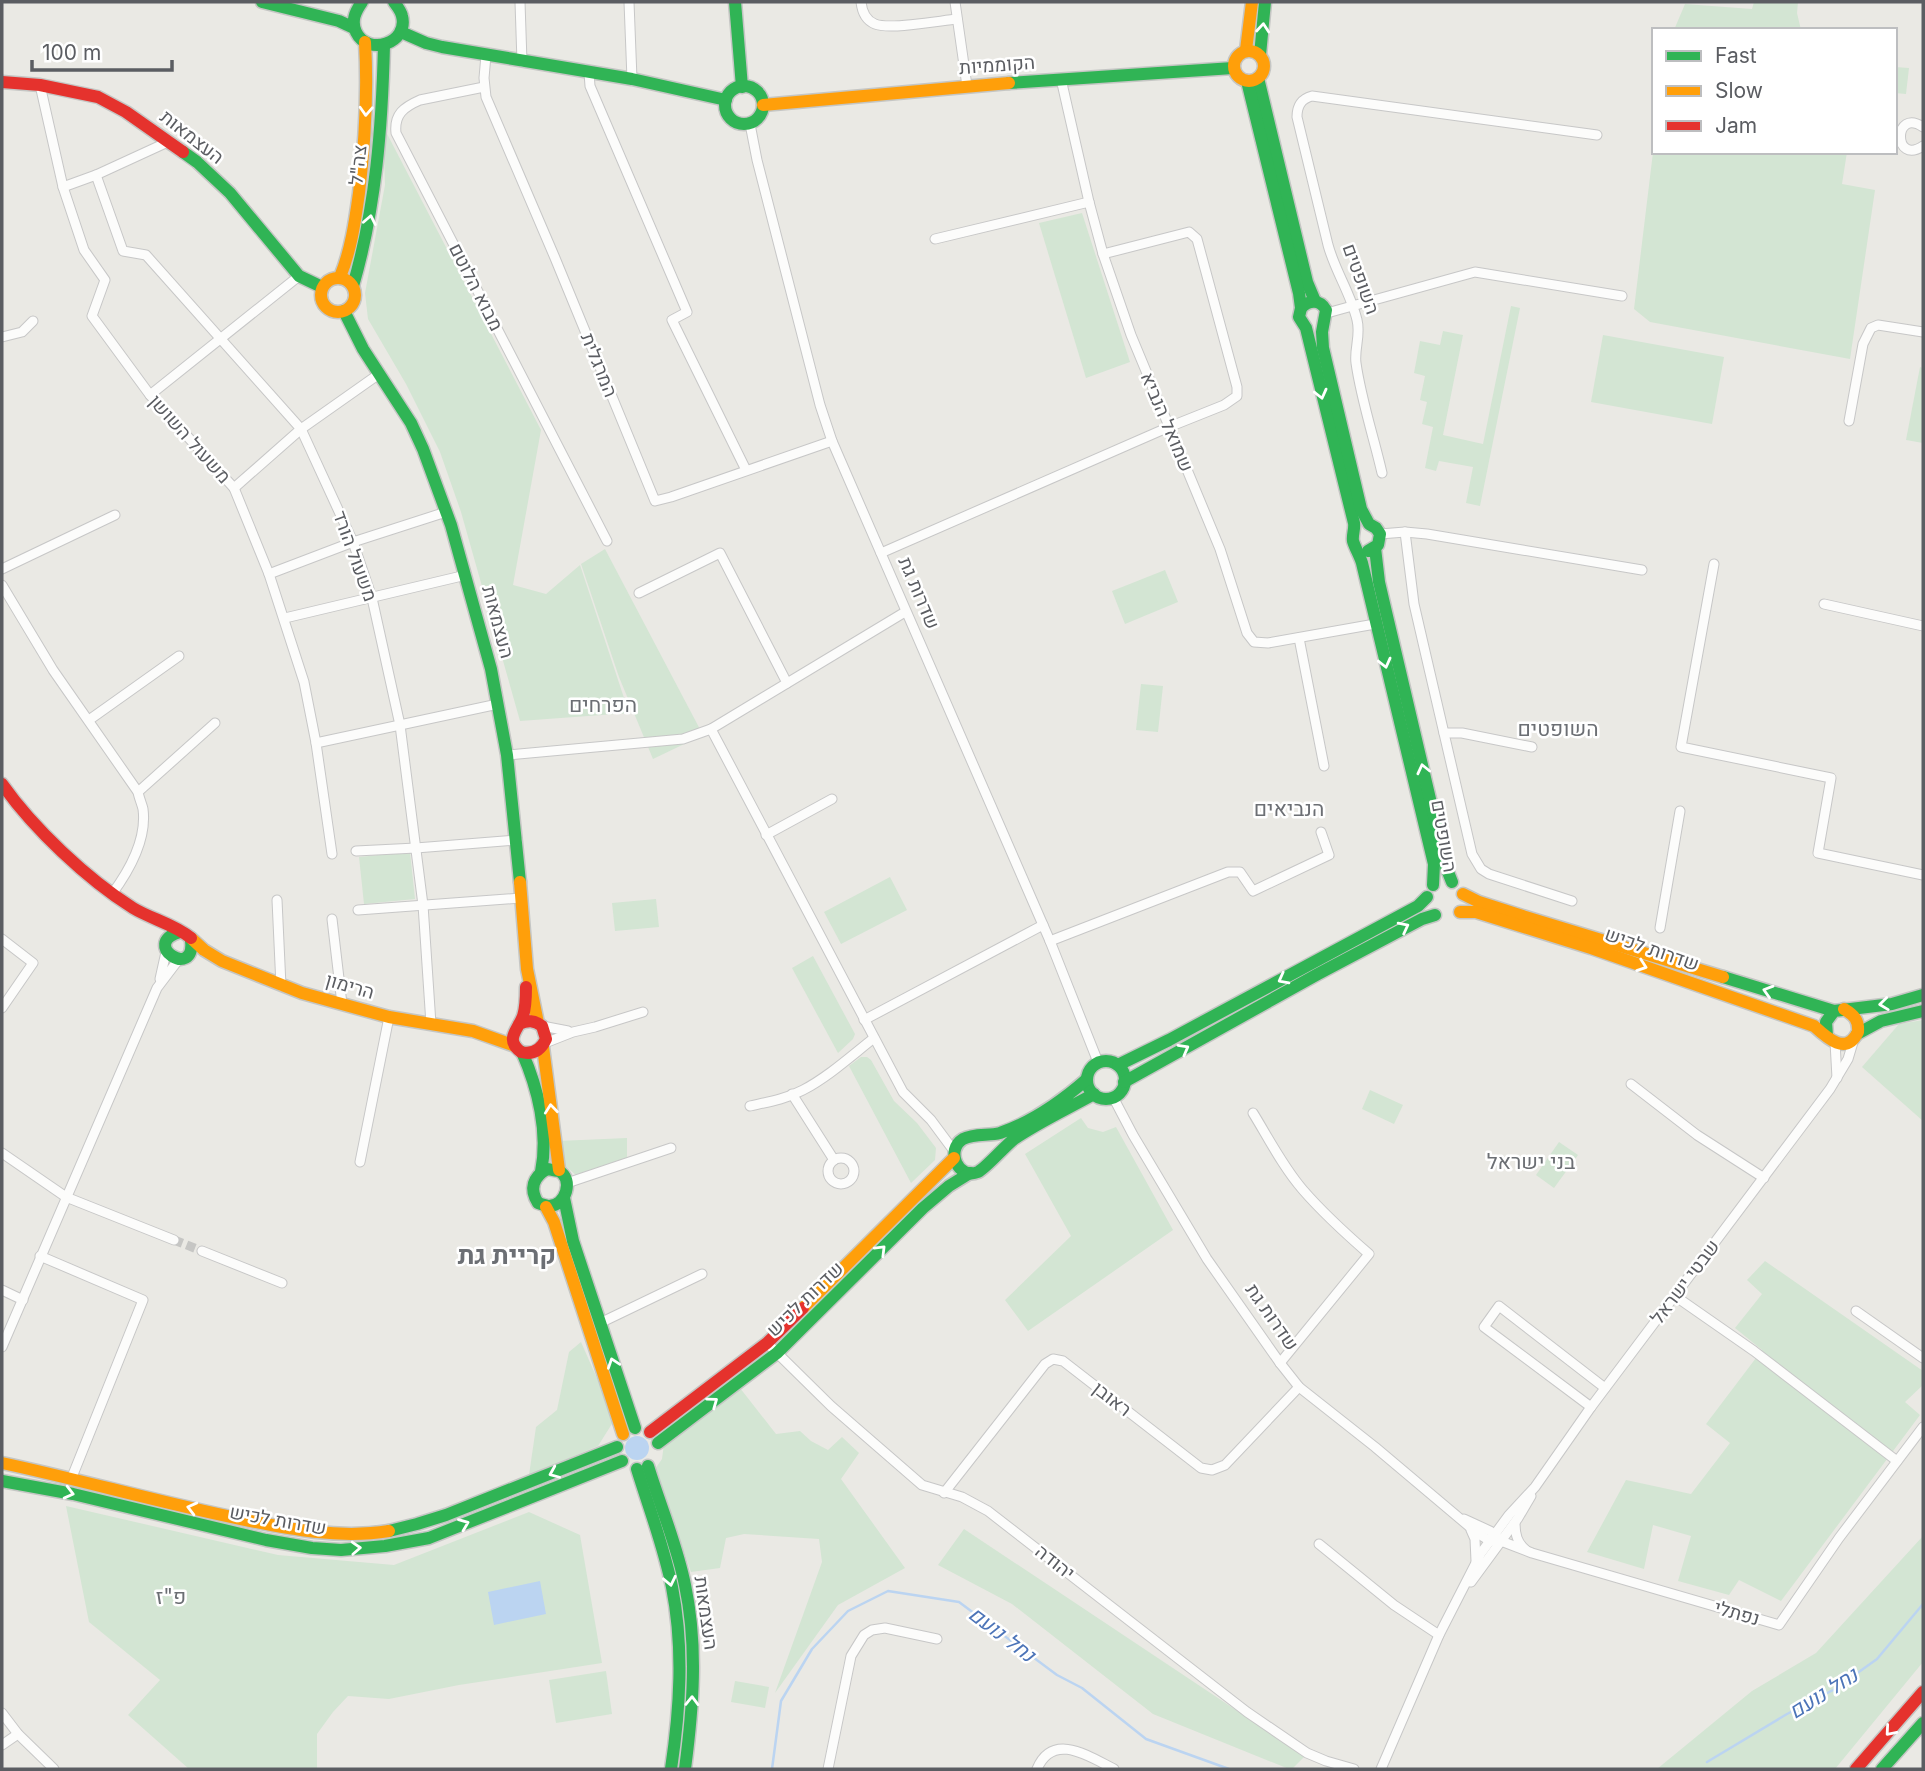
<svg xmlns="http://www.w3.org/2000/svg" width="1925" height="1771" viewBox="0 0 1925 1771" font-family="Inter,Heebo,sans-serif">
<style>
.green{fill:#d3e5d3}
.water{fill:#bbd4f1}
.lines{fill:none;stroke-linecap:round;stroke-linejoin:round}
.stream{stroke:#bbd4f1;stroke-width:2.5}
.street-tunnel{stroke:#c6c6c4;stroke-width:9;stroke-dasharray:9 4.5;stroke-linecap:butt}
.street-casing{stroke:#c7c7c7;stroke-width:11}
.fast-casing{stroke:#c5c6c4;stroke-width:15}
.slow-casing{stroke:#c5c6c4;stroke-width:15}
.jam-casing{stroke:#c5c6c4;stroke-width:15}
.street{stroke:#fcfcfb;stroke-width:9}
.fast{stroke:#30b455;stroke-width:12}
.slow{stroke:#ff9f0a;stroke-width:12}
.jam{stroke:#e5322d;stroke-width:12}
.oneway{stroke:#fff}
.labels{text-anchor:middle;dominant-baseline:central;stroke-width:5;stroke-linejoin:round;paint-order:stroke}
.street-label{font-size:19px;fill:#5b5d62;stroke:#fff}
.neighbourhood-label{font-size:21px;fill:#6c6f74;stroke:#fff}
.water-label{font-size:21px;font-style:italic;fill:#4c74b8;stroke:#fff}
.district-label{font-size:26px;font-weight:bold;fill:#6c6f74;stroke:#fff}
</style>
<rect width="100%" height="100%" fill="#eae9e4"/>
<g class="green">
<path d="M1754 2H1798L1797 13 1801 30H1674L1685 4 1752 9Z"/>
<path d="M1895 67 1909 68 1906 94 1895 93Z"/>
<path d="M383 126 541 430 513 585 546 594 580 565 629 713 520 721 461 512 440 452 406 384 368 319 365 293 385 185Z"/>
<path d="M1654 144V152H1847L1842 184 1875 190 1850 359 1650 322 1634 309Z"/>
<path d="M1082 213 1130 362 1086 378 1039 223Z"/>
<path d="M1511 306 1520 308 1480 506 1466 503 1473 467 1439 461 1436 471 1425 468 1433 427 1422 424 1427 402 1420 400 1425 376 1414 373 1420 341 1440 345 1443 331 1463 335 1443 435 1483 444Z"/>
<path d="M1603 335 1724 357 1712 424 1591 402Z"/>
<path d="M1920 367 1923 368V443L1906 440Z"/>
<path d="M605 549 703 735 653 759 619 677 581 564Z"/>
<path d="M1165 570 1178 602 1125 624 1112 591Z"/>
<path d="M1141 684 1163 686 1158 732 1136 730Z"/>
<path d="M410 852 415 899 364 904 359 857Z"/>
<path d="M890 877 907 910 841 944 824 912Z"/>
<path d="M656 899 659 927 615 931 612 903Z"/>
<path d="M813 956 855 1034 853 1039 838 1053 792 968Z"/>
<path d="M1923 1020V1121L1862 1067 1899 1024Z"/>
<path d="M861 1057H867L871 1060 894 1101 917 1123 936 1148 935 1160 911 1183 849 1066Z"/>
<path d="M1370 1090 1403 1105 1394 1124 1362 1109Z"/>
<path d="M1081 1118 1088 1128 1103 1132 1116 1127 1173 1230 1028 1331 1005 1300 1071 1236 1025 1154Z"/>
<path d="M627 1138V1158L577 1176 562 1163 558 1141Z"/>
<path d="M1559 1142 1578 1155 1554 1188 1536 1175Z"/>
<path d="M1765 1261 1923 1371V1385L1905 1402 1920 1415 1781 1601 1739 1580 1729 1595 1678 1581 1691 1536 1653 1525 1644 1569 1587 1552 1626 1480 1691 1494 1730 1443 1706 1424 1762 1350 1735 1328 1762 1294 1747 1280Z"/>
<path d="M581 1342 615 1419 598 1446 529 1475 536 1427 557 1410 569 1352Z"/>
<path d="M740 1388 776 1434 800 1431 811 1441 828 1450 842 1437 859 1453 841 1479 905 1568 838 1605 775 1693 822 1562 819 1539 744 1534 726 1538 720 1568 691 1572 655 1469 662 1459 664 1444Z"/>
<path d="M66 1506 278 1555 394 1565 529 1512 580 1535 602 1663 459 1685 389 1699 348 1696 333 1712 317 1734V1769H189L128 1715 160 1680 89 1622Z"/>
<path d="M964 1529 1305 1756 1292 1769H1289L1153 1714 1012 1604 938 1565Z"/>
<path d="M1923 1536V1662L1835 1769H1657L1752 1691 1816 1653Z"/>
<path d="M606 1671 612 1714 556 1723 549 1680Z"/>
<path d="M735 1681 769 1687 765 1708 731 1702Z"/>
</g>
<g class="water">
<circle cx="637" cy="1448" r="12"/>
<path d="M540 1581 546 1614 494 1625 488 1592Z"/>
</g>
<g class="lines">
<g class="stream">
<path d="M1707 1762 1787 1714 1835 1689 1877 1659 1923 1604"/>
<path d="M772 1769 781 1701 812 1649 848 1611 888 1591 959 1602 1057 1675 1082 1688 1146 1739 1229 1769"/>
</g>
<path class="street-tunnel" d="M174 1240 202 1251"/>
<g class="street-casing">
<g id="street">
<path d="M520 2 522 62"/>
<path d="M629 2 632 79"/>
<path d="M861 2C862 11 865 20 875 24 890 30 938 21 957 19"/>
<path d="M955 2 967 86"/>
<path d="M486 55 484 78 486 97 555 258 655 501 671 497 832 441"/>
<path d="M589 73 590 86 687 312 672 320 746 470"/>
<path d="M1061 79 1089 202 1103 254 1131 335 1220 549 1247 633 1254 642 1268 643 1375 624"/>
<path d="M40 85 63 187 84 250 105 280 92 316 150 395 234 488 269 574 304 682 316 743 332 854"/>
<path d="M484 87 420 100C404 107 394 114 396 133L607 541"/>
<path d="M750 124 757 160 820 405 832 441 1050 941 1098 1062"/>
<path d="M1923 127C1893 107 1893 166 1923 146"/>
<path d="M96 175 123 251 146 255 301 429 353 542 372 598 400 725 423 905 431 1024"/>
<path d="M63 187 96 175 170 141"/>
<path d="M935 239 1089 202"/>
<path d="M1327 313 1475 272 1622 296"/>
<path d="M2 337 22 332 33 321"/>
<path d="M150 395 299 276"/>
<path d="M1849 421 1863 344 1871 328 1878 325 1923 332"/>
<path d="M1382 473C1374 438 1361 399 1356 363 1354 349 1361 335 1357 320 1351 294 1335 271 1328 245L1297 117C1297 106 1301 99 1312 96L1597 135"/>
<path d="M234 488 301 429 379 374"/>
<path d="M1405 532 1414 604 1472 854 1481 869 1489 874 1572 901"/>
<path d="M1380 534 1405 532 1427 534 1642 570"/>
<path d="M881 553 1169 427 1224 405 1237 396V387L1197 239 1189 232 1103 254"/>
<path d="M1714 564 1681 747 1831 778 1818 853 1923 875"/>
<path d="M2 569 115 515"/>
<path d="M269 574 353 542 446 512"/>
<path d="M2 585 53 670 138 792C139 798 142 804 143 809 147 839 129 871 112 894"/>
<path d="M639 593 720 553 787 683"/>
<path d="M1824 604 1923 626"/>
<path d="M285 618 466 575"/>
<path d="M1299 638 1324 766"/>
<path d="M89 720 179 656"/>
<path d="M711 729 903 1092 931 1120 954 1151"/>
<path d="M1444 733H1462L1532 747"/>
<path d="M316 743 498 704"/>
<path d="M507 755 683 739 711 729 905 612"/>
<path d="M138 792 215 723"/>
<path d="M766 835 832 799"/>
<path d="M356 851 416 848 517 840"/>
<path d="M277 900 281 986"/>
<path d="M358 910 521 898"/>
<path d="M332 919 342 1004"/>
<path d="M1660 928 1680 811"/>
<path d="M2 939 33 963 2 1008"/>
<path d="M1050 941 1228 872H1240L1253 891 1329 855 1321 832"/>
<path d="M160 979 166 952"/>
<path d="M864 1020 1043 925"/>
<path d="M542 1026 568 1031"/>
<path d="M1835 1042 1837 1078"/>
<path d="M545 1043 573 1032 595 1027 643 1012"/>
<path d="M1631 1084 1697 1135 1764 1178"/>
<path d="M792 1094 834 1160"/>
<path d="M1113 1097 1133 1135 1207 1259 1280 1363 1299 1387 1375 1447 1477 1533 1490 1541H1501L1532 1553 1779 1625 1839 1538 1923 1427"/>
<path d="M750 1106C768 1102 786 1099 803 1090 828 1077 851 1056 874 1038"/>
<path d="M1253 1113C1269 1139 1283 1167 1303 1190 1323 1213 1346 1234 1369 1254L1280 1363"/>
<path d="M2 1153 66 1197 174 1240"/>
<circle cx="841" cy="1171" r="13"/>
<path d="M360 1162 389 1017"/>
<path d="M567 1183 671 1148"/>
<path d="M202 1251 282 1283"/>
<path d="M40 1256 143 1300 72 1477"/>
<path d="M2 1290 23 1300"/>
<path d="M1675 1296 1754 1351 1897 1461"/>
<path d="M1856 1311 1923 1358"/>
<path d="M600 1323 702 1274"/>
<path d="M767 1343 831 1406 922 1485 962 1497 988 1511 1247 1712 1307 1753 1326 1761 1354 1769"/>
<path d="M2 1347 157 988 179 959"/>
<path d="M1591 1407 1484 1327 1499 1306 1605 1388"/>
<path d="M944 1493 1045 1364 1053 1359 1063 1361 1201 1468 1212 1470 1225 1465 1299 1387"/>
<path d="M1464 1519 1490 1531 1497 1537"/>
<path d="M1515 1523C1515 1534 1517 1543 1526 1550"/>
<path d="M1471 1530 1475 1539 1476 1561"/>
<path d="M1319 1544 1394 1605 1439 1635"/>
<path d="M1471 1582 1518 1518 1531 1496"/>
<path d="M2 1713 18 1734 54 1769"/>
<path d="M2 1745 18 1734"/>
<path d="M828 1769 851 1656 864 1635 872 1630 885 1628 937 1639"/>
<path d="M1037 1769C1053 1731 1090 1757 1114 1769"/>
<path d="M1381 1769 1439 1635 1481 1553 1509 1515 1535 1487 1591 1407 1830 1089 1848 1059 1854 1039"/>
</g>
</g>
<g class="fast-casing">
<g id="fast">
<path d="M262 2 339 21 354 28"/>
<path d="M362 2C355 12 351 21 356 32 368 57 409 43 402 16 401 11 397 6 394 2"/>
<path d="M735 2 742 87"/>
<path d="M401 32 426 43 442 47 632 79 726 100"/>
<path d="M1260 55 1265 2"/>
<path d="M1258 78 1307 282 1315 301"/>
<path d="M1247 81 1299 293 1301 308 1299 317 1306 328 1354 523C1355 529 1352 535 1353 541 1355 548 1360 556 1362 563L1434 864 1433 885"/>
<path d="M1009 83 1233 68"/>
<circle cx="744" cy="105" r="19"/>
<path d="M183 152 197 162 230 193 299 276 322 287"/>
<path d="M353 286C376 207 382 127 384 45"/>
<path d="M1301 308C1309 300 1320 299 1326 310L1322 332 1323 348 1361 509 1369 524 1376 528 1380 534 1378 545 1368 551"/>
<path d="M344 311 363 349 411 423 423 449 451 525 491 669 507 755 520 882"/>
<path d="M1375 548 1379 582 1446 867 1452 882"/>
<path d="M180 932C139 944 196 981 191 940"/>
<path d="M1723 977 1834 1011"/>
<path d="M1857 1034 1881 1021 1923 1011"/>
<path d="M1827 1036 1826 1022 1834 1011 1892 1004 1923 995"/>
<path d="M522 1052C538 1088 549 1133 541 1172"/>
<circle cx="1106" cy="1080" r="19"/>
<path d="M1118 1065 1169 1040 1418 906 1427 897"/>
<path d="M1087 1079C1062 1101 1032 1122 1000 1133 989 1136 974 1133 963 1139 945 1150 958 1180 978 1172 986 1168 1004 1147 1014 1139 1039 1122 1067 1109 1094 1094"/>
<path d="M1124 1082 1318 974 1422 919 1435 915"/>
<path d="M547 1169C549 1169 557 1171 559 1171 574 1179 566 1206 549 1206 547 1206 541 1204 538 1203 529 1189 533 1177 547 1169Z"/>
<path d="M564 1198 573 1241 635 1428"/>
<path d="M658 1443 777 1353 923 1208 949 1186 970 1173"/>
<path d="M648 1466C660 1505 677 1545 685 1585 698 1646 693 1708 685 1769"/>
<path d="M637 1469C649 1508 664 1547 672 1587 684 1648 680 1709 671 1769"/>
<path d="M2 1481 73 1494 266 1540 312 1548 341 1550 385 1546 429 1538 622 1461"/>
<path d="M389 1531 417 1524 446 1515 617 1447"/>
<path d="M1882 1769 1923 1723"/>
</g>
</g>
<g class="slow-casing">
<g id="slow">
<path d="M1246 50 1252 2"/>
<circle cx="1249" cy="66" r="15"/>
<path d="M763 105 1009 83"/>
<path d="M340 277C351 250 355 222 359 193 365 143 368 93 365 42"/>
<circle cx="338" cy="295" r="17"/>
<path d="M520 882 527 969 538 1023"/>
<path d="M1463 894 1479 902 1532 919 1723 977"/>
<path d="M1460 912H1476L1591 948 1814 1026C1827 1038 1846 1056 1858 1032 1859 1020 1854 1015 1844 1009"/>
<path d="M191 938 204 950 222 961 302 993 389 1017 473 1031 515 1046"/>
<path d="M543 1047 559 1170"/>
<path d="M546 1207 554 1222 623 1434"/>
<path d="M803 1308 954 1158"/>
<path d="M2 1463C82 1480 161 1503 241 1519 289 1529 340 1539 389 1531"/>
</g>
</g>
<g class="jam-casing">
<g id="jam">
<path d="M2 82 40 85 98 97 126 112 183 152"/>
<path d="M2 784C33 828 87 879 133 908 151 919 174 924 191 938"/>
<path d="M519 1024C528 1020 534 1020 542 1026L546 1039C541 1050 533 1055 521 1052 504 1039 518 1030 523 1016 526 1007 526 997 526 987"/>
<path d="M650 1432 767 1343 803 1308"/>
<path d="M1856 1769 1923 1692"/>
</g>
</g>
<use href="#street" class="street"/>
<use href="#fast" class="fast"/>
<use href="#slow" class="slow"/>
<use href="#jam" class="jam"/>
</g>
<defs><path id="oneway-chevron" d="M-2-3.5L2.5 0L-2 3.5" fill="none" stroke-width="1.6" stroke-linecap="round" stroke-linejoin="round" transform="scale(1.75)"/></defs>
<g class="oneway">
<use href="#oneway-chevron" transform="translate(1263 28) rotate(-85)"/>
<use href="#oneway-chevron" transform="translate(366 111) rotate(93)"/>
<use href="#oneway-chevron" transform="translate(370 220) rotate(-79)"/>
<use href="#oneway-chevron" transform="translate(1321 394) rotate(76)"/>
<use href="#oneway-chevron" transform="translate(1385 663) rotate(76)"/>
<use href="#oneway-chevron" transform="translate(1423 769) rotate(-103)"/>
<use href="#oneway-chevron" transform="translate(1404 927) rotate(-27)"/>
<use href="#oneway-chevron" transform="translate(1642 966) rotate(19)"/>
<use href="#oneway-chevron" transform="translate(1283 979) rotate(152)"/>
<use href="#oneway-chevron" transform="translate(1768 991) rotate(-163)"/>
<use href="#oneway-chevron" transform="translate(1884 1004) rotate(173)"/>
<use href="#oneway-chevron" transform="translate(1184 1049) rotate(-29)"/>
<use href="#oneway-chevron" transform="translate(551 1109) rotate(-96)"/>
<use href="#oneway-chevron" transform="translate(881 1250) rotate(-45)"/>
<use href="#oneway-chevron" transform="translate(613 1363) rotate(-109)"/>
<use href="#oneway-chevron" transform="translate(713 1402) rotate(-36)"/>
<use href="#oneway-chevron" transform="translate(554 1473) rotate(157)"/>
<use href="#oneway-chevron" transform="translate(69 1493) rotate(14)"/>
<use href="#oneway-chevron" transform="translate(192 1508) rotate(-166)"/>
<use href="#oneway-chevron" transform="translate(464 1524) rotate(-22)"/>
<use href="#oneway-chevron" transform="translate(356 1548) rotate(-3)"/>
<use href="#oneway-chevron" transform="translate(670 1581) rotate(78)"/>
<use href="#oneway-chevron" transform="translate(692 1701) rotate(-89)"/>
<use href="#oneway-chevron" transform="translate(1890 1731) rotate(131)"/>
</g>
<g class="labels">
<g class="street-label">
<text transform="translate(997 65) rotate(-4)">הקוממיות</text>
<text transform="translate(192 137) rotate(38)">העצמאות</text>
<text transform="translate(358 165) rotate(-84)">צה"ל</text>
<text transform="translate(1361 279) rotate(70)">השופטים</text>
<text transform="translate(476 287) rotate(63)">מבוא הלוטם</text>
<text transform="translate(599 365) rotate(68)">המרגלית</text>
<text transform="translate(1167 422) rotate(67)">שמואל הנביא</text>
<text transform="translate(190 439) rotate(48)">משעול השושן</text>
<text transform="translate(355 556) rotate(70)">משעול הורד</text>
<text transform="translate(919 593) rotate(67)">שדרות גת</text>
<text transform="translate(498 622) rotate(75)">העצמאות</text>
<text transform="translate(1444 836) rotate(80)">השופטים</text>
<text transform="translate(1652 949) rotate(19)">שדרות לכיש</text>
<text transform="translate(350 986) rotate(16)">הרימון</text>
<text transform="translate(1685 1282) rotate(-53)">שבטי ישראל</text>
<text transform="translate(805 1299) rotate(-44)">שדרות לכיש</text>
<text transform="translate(1272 1317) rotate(55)">שדרות גת</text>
<text transform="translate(1112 1399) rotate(38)">ראובן</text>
<text transform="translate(278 1520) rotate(10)">שדרות לכיש</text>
<text transform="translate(1055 1562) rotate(38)">יהודה</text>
<text transform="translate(706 1613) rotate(82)">העצמאות</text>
<text transform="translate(1737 1613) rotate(16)">נפתלי</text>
</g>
<g class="neighbourhood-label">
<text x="603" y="704">הפרחים</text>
<text x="1558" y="728">השופטים</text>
<text x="1289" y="808">הנביאים</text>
<text x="1531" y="1161">בני ישראל</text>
<text x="171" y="1596">פ"ז</text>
</g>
<g class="water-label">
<text transform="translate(1002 1634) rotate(37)">נחל נועם</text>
<text transform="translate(1823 1693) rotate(-32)">נחל נועם</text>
</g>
<g class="district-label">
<text x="507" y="1254">קריית גת</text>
</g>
</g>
<rect width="1925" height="1771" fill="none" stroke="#5b5d62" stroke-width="7"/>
<rect x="1652" y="28" width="245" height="126" fill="#ffffff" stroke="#bdbec0" stroke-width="2"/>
<rect x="1666" y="51" width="35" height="10" fill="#30b455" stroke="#bdbec0" stroke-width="2"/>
<text x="1715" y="63" font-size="21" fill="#5b5d62">Fast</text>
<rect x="1666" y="86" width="35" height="10" fill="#ff9f0a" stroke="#bdbec0" stroke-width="2"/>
<text x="1715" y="98" font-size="21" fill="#5b5d62">Slow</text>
<rect x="1666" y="121" width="35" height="10" fill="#e5322d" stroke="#bdbec0" stroke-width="2"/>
<text x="1715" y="133" font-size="21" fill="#5b5d62">Jam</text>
<path d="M32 60v10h140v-10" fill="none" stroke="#5b5d62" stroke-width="3.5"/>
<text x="42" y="60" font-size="21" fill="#5b5d62" stroke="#ffffff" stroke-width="5" paint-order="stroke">100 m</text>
</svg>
